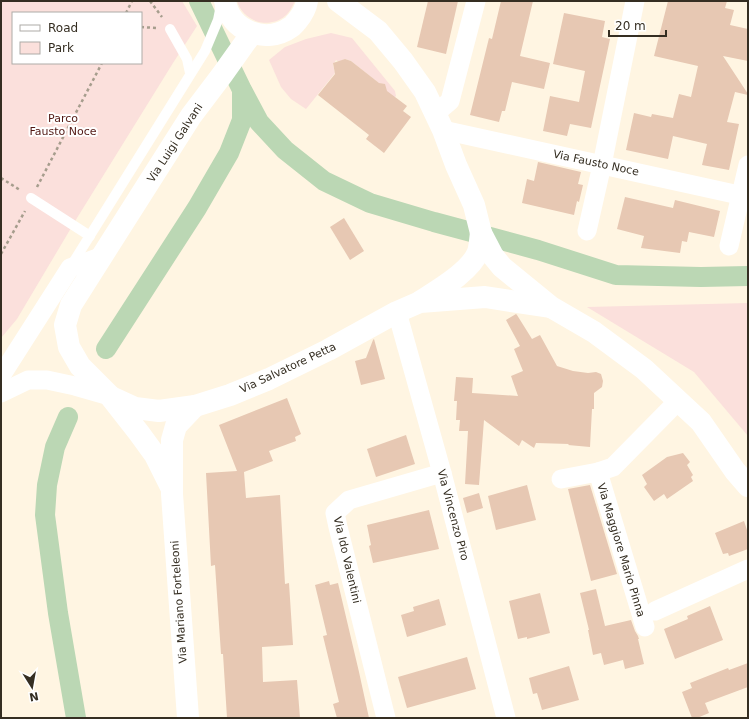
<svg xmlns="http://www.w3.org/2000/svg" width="749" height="719" viewBox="0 0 749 719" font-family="'DejaVu Sans',sans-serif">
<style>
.green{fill:#fbe0dc;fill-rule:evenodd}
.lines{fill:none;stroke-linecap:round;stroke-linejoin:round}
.canal{stroke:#bbd7b4;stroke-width:20}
.building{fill:#e7c8b3}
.path{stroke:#a69d8d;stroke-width:2.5;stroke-dasharray:3 3;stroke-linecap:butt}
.lane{stroke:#fff;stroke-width:10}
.street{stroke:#fff;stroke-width:19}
.secondary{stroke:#fff;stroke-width:22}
.labels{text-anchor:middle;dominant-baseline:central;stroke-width:4;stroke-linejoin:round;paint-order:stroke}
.park-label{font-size:11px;fill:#521914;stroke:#fff}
.street-label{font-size:11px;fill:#352e22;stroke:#fff}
</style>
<rect width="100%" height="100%" fill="#fff5e2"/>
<g class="green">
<path d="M1 1H182L197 26 173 63 77 218 17 319 1 338ZM13 13H141V63H13Z"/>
<path d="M237 1H295C292 7 290 12 285 16 268 30 243 21 237 1Z"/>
<path d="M331 33 352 38 395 91 396 96 393 99 380 84 351 61 345 59 339 62 336 60 333 65 335 73 306 109 291 99 281 87 269 60 285 47 306 39Z"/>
<path d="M748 303V436L694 372 587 307Z"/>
</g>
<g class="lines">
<g class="canal">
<path d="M199 1 242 90 259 122 285 150 324 181 370 203 434 222 538 250 616 275 701 277 748 276"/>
<path d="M106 349 197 208 229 153 242 120V92"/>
<path d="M68 417 55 447 47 485 45 515 58 613 76 718"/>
</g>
</g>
<g class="building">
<path d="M428 1H458L446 54 417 47Z"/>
<path d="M501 1H533L520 56 550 63 544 89 512 82 505 111H502L499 122 470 115 489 38 492 39Z"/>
<path d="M668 1H727L725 8 734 10 730 25 748 29V61L723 56 748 94V95L735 92 727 122 739 124 729 170 702 165 707 144 673 136 668 159 626 150 634 113 651 117 652 114 673 118 679 94 691 97 698 66 654 56Z"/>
<path d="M564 13 605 21 602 37 610 39 591 128 570 124 567 136 543 131 550 96 579 102 585 71 553 64Z"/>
<path d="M345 59 351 61 379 83 385 84 387 91 407 106 403 111 411 117 384 153 366 139 369 135 318 95 335 74 333 63Z"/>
<path d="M538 162 581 172 578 184 583 185 579 202 577 201 574 215 522 203 527 179 534 181Z"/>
<path d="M625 197 673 208 675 200 720 211 714 237 689 232 687 242 682 241 680 253 641 248 644 236 617 229Z"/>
<path d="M344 218 364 251 350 260 330 227Z"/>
<path d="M516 314 517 315 532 339 540 335 557 366 573 371 588 373 596 372 601 374 603 381 602 387 594 393V409H592L590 447 568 445 569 444 536 443 534 448 522 440 519 446 484 420 479 485 465 484 468 431H459L460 420H456L457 401H454L456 377 473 378 472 393 518 396 511 376 523 371 514 349 520 346 506 320Z"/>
<path d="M374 339 385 379 361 385 355 361 366 358 373 340Z"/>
<path d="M287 398 301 434 295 437 296 441 269 451 273 461 244 472 246 498 280 495 285 584 289 583 293 645 262 647 263 682 297 680 300 718H227L223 654H221L215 565 211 566 206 473 237 471 219 425Z"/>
<path d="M406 435 415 464 376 477 367 449Z"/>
<path d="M683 453 690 462 687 465 693 475 691 477 693 481 667 499 664 494 654 501 644 487 647 484 642 475 667 457Z"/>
<path d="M527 485 536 520 496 530 488 496Z"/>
<path d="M590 485 617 574 591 581 568 489Z"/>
<path d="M479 493 483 508 467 513 463 498Z"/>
<path d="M429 510 439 549 373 563 369 546 371 545 367 525Z"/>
<path d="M744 521 748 533V549L729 556 728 553 723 554 715 533Z"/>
<path d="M329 581 330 585 338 583 359 672 369 718H337L333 704 339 702 323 636 327 635 315 585Z"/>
<path d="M596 589 605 626 631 620 635 631 638 636 639 639H638L644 664 625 669 623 660 604 665 601 653 593 655 588 630H589L580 593Z"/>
<path d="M540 593 550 633 527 639V637L518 639 509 601Z"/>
<path d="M439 599 446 625 407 637 401 615 414 611 413 607Z"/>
<path d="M710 606 723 640 675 659 664 629 688 619 687 616Z"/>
<path d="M467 657 476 689 407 708 398 677Z"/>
<path d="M748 663V687L705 703 709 713 697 718H692L682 692 692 688 690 683 728 668 729 670Z"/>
<path d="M569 666 579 700 542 710 537 693 533 694 529 678Z"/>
</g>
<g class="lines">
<g class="path">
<path d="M150 1 162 17"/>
<path d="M126 13 132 1"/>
<path d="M141 27 156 28"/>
<path d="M1 178 20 190"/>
<path d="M37 187 102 63"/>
<path d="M1 254 25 211"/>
</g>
<g class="lane">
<path d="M170 29 187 59 190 73"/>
<path d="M31 198 90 236"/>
<path d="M71 266 205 51 218 20 221 5"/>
</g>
<g class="street">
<path d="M436 113 450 101 476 1"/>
<path d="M443 130 748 197"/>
<path d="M587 231 602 165 635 1"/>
<path d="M729 246 748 165"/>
<path d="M397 312 442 473 506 718"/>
<path d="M1 376 70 268 103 256"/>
<path d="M1 393 28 380H47L75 386 110 396"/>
<path d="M561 479 598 472"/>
<path d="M655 611 748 569"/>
<path d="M645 627 598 472 613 467 678 401"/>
<path d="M386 718 338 527 335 513 349 500 442 473"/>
</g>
<g class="secondary">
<path d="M225 1C230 31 266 45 291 27 293 26 295 23 297 21 302 15 306 8 307 1"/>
<path d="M338 1 378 31 403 61 425 92 443 130 456 165 474 205 481 233 493 256 502 267 551 307 594 332 644 369 701 422 735 471 748 486"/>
<path d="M421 301C438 290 471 271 478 252 480 246 480 239 481 233"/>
<path d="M111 397 135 408 159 411 195 406 230 395 269 379 328 350 397 312 420 302 485 297 550 307"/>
<path d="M171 487 155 455 139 433 110 396 80 366 69 347 65 325 71 305 191 116 222 75 252 33"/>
<path d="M188 718 172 494V440L176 426 195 406"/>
</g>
</g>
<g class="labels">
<g class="park-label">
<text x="63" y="118">Parco<tspan x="63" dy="13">Fausto Noce</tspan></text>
</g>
<g class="street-label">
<text transform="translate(175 143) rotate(-57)">Via Luigi Galvani</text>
<text transform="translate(596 163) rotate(12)">Via Fausto Noce</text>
<text transform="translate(288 368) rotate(-25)">Via Salvatore Petta</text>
<text transform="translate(453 515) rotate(75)">Via Vincenzo Piro</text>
<text transform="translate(621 550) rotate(73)">Via Maggiore Mario Pinna</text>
<text transform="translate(347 560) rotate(77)">Via Ido Valentini</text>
<text transform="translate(179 602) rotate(-94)">Via Mariano Forteleoni</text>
</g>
</g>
<rect width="749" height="719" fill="none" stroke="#352e22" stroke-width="4"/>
<rect x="12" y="12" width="130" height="52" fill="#ffffff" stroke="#aeaba7"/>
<rect x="20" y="25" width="20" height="6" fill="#ffffff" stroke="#aeaba7"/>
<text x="48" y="32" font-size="12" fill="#352e22">Road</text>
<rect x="20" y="42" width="20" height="12" fill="#fbe0dc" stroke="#aeaba7"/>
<text x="48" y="52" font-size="12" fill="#352e22">Park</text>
<g transform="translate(32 687) rotate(169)" stroke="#ffffff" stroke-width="3" paint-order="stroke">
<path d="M0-3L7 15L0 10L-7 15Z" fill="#352e22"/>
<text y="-6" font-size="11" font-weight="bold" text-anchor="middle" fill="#352e22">N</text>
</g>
<path d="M609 30v6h57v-6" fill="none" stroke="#352e22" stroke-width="2"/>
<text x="615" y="30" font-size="12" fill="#352e22" stroke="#ffffff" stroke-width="3" paint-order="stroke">20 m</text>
</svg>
